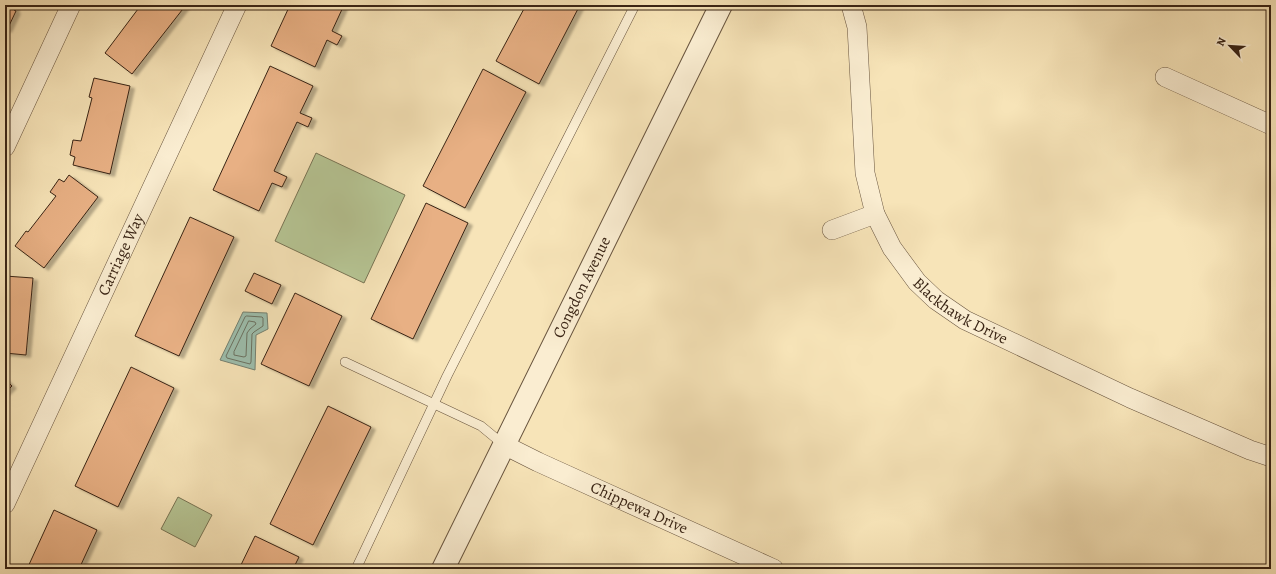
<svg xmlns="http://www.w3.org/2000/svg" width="1276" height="574" viewBox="0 0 1276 574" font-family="Alegreya,serif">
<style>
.green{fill:#b6c594;stroke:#787454}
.water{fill:#9dbfae;stroke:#758171}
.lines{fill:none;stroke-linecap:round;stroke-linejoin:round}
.shore{stroke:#6b7262;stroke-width:1}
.building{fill:#e8b084;stroke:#392415;filter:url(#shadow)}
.service-casing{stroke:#68543e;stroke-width:10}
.minor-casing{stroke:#68543e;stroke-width:20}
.tertiary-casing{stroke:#68543e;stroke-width:24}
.service{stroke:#faedd1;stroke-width:9}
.minor{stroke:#faedd1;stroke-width:19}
.tertiary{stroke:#faedd1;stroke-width:22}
.labels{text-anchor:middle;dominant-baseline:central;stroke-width:3;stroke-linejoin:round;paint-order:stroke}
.street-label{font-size:16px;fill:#392415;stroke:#faedd1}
</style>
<defs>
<filter id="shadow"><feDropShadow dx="4.5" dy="2.5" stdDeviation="1" flood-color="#0004"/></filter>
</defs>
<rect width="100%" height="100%" fill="#f7e4b8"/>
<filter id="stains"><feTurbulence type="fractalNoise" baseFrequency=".005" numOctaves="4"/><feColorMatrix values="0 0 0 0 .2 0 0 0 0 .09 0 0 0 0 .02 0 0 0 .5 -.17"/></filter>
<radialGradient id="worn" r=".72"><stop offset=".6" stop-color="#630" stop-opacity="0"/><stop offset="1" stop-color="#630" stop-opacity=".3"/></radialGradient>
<g class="green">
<path d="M316 153 405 195 364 283 275 241Z"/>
<path d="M178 497 212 515 195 547 161 529Z"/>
</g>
<path class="water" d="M243 312 267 313 268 329 256 335 255 370 220 360Z"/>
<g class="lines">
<g class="shore">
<path d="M247 316 262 317 263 318V326L254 332 252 334 251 362 250 364 227 358 226 356 245 317Z"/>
<path d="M249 321 255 322 256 324 250 329 247 333 246 356 244 357 234 355V352Z"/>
</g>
</g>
<g class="building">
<path d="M5 5H16L14 10 16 11 7 30 5 29Z"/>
<path d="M141 5H186L132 74 105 53Z"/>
<path d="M290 5H344L332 31 342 36 337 45 327 40 315 67 271 46Z"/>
<path d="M526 5H580L539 84 496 61Z"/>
<path d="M270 66 313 86 300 113 312 118 308 127 297 122 274 171 287 177 282 187 272 183 259 211 213 190Z"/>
<path d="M483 69 526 92 465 208 423 186Z"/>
<path d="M94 78 130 86 110 174 73 165 75 157 70 155 73 140 81 141 92 98 89 97Z"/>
<path d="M69 175 98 197 44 268 15 246 26 231 28 232 56 196 50 192 59 179 64 182Z"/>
<path d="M426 203 468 223 413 339 371 319Z"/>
<path d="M190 217 234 237 179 356 135 336Z"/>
<path d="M254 273 281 285 272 304 245 291Z"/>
<path d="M5 276 33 278 26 355 5 353Z"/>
<path d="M295 293 342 316 309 386 261 364Z"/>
<path d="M131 367 174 388 118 507 75 486Z"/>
<path d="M5 379 12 386 5 393Z"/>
<path d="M328 406 371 427 313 545 270 524Z"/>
<path d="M54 510 97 530 79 569H27Z"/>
<path d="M255 536 299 557 293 569H239Z"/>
</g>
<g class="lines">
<g class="service-casing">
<g id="service">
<path d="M345 362 481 426 504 445"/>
<path d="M356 569 447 376 635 5"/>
</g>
</g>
<g class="minor-casing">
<g id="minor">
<path id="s1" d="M851 5 857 27 865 173 875 214 892 248 917 282 936 300 965 320 1130 398 1250 450 1271 457"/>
<path d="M1165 77 1271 125"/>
<path d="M5 147 71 5"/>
<path d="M832 230 875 214"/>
<path id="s2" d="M504 445 538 462 774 569"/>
<path id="s3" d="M5 504 237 5"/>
</g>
</g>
<g class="tertiary-casing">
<g id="tertiary">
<path id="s4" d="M443 569 721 5"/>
</g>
</g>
<use href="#service" class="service"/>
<use href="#minor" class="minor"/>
<use href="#tertiary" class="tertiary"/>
</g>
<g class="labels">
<g class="street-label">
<text stroke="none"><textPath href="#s3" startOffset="275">Carriage Way</textPath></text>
<text stroke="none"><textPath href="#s4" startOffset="314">Congdon Avenue</textPath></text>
<text stroke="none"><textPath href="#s1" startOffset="344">Blackhawk Drive</textPath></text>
<text stroke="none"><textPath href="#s2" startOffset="149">Chippewa Drive</textPath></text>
</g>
</g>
<rect width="1276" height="574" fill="none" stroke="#f7e4b8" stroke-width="20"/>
<rect x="6" y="6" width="1264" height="562" fill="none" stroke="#392415" stroke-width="2"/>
<rect x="10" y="10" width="1256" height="554" fill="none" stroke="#392415"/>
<g transform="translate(1230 46) rotate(295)" stroke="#faedd1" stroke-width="3" paint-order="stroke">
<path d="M0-3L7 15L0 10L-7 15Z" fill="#392415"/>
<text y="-6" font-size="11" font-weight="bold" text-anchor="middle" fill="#392415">N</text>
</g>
<rect width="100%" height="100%" filter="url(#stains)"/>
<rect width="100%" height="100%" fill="url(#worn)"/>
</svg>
